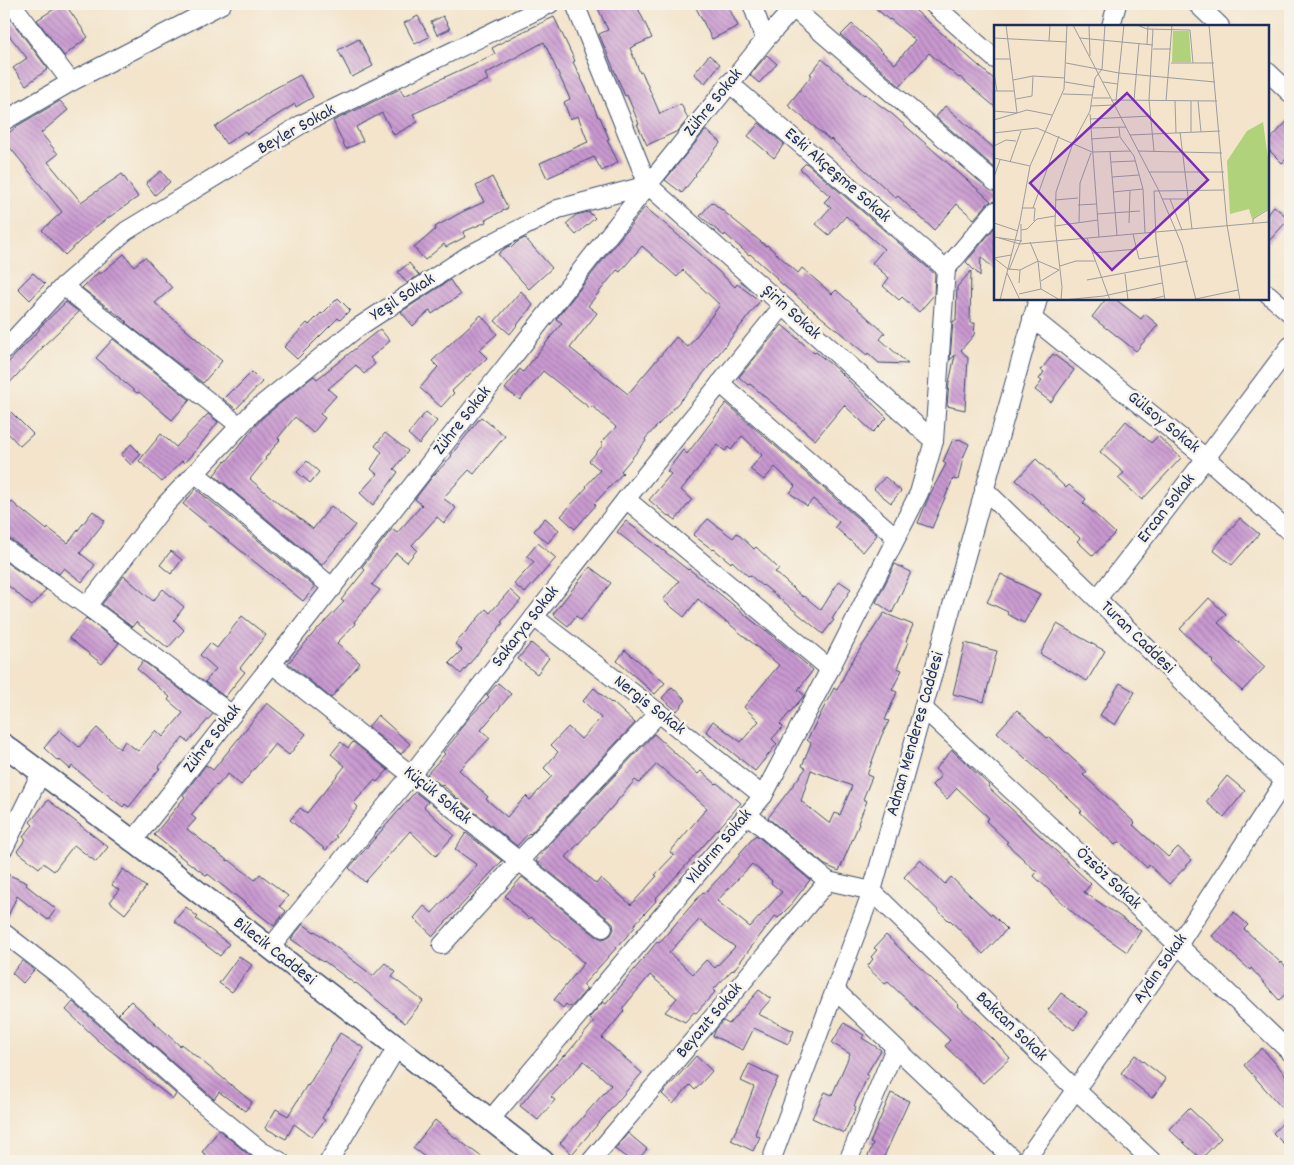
<svg xmlns="http://www.w3.org/2000/svg" width="1294" height="1165" viewBox="0 0 1294 1165" font-family="Dekko,sans-serif">
<style>
.building{fill:url(#building-back-hatch);fill-rule:evenodd}
.lines{fill:none;stroke-linecap:round;stroke-linejoin:round}
.minor-casing{stroke:#3b4a6e;stroke-width:20}
.major-casing{stroke:#3b4a6e;stroke-width:24}
.minor{stroke:#fff;stroke-width:18}
.major{stroke:#fff;stroke-width:21}
.labels{text-anchor:middle;dominant-baseline:central;stroke-width:5;stroke-linejoin:round;paint-order:stroke}
.street-label{font-size:18px;fill:#1b2f5e;stroke:#f7f3e8}
.inset-road{fill:none;stroke:#9d9c9f;stroke-width:1}
.view{fill:#7b2cbf;fill-opacity:0.15;stroke:#7b2cbf;stroke-width:2.5}
.inset-edge{fill:none;stroke:#1b2f5e;stroke-width:2.5}
</style>
<defs>
<pattern id="building-back-hatch" width="6" height="6" patternUnits="userSpaceOnUse" patternTransform="scale(1.25)"><rect width="6" height="6" fill="#c999d0"/><path d="M-1 5l2 2M0 0l6 6M5-1l2 2" fill="none" stroke="#a27dac"/></pattern>
</defs>
<rect width="100%" height="100%" fill="#f7f3e8"/>
<filter id="ink" filterUnits="userSpaceOnUse"><feTurbulence type="fractalNoise" baseFrequency=".02" numOctaves="2"/><feDisplacementMap in="SourceGraphic" scale="10" xChannelSelector="R" yChannelSelector="G"/><feConvolveMatrix kernelMatrix="1 2 1 2 8 2 1 2 1" color-interpolation-filters="sRGB"/></filter>
<filter id="wash" filterUnits="userSpaceOnUse"><feTurbulence type="fractalNoise" baseFrequency=".0096" numOctaves="4" result="noise"/><feDisplacementMap in="SourceGraphic" scale="20" xChannelSelector="R" yChannelSelector="G"/><feGaussianBlur stdDeviation="1.12" result="paint"/><feColorMatrix in="noise" values="0 0 0 0 0 0 0 0 0 0 0 0 0 0 0 0 0 1.4 0 .05"/><feComposite in="paint" operator="in"/></filter>
<g filter="url(#wash)">
<rect width="100%" height="100%" fill="#f3e4cb"/>
<g id="blocks">
<g class="building">
<path d="M62 4H65L88 37 64 56 37 20Z"/>
<path d="M596 4H636L652 38 630 48 640 73 642 72 660 114 681 104 688 119 678 131 647 145 637 124H639L627 95 625 96 599 34 608 30Z"/>
<path d="M694 4H727L738 26 712 39Z"/>
<path d="M871 4H908L995 80V107L960 77 959 78 929 53 900 86 841 35 852 24 895 64 915 40 890 19 889 20Z"/>
<path d="M4 11 48 69 26 85 13 68 27 58 4 29Z"/>
<path d="M418 16 429 37 415 44 404 23Z"/>
<path d="M443 16 450 29 437 35 431 22Z"/>
<path d="M554 17 575 61 573 62 590 97 598 117H600L609 139 607 140 618 162 602 171 594 157 547 178 540 163 588 142 578 116 570 119 564 102 570 99 544 42 485 74 488 80 413 114 418 122 394 135 382 113 356 127 363 141 346 149 333 121 400 89 404 96 495 54 492 48 514 36Z"/>
<path d="M359 39 373 66 352 77 338 50Z"/>
<path d="M709 55 720 64 705 83 694 74Z"/>
<path d="M767 55 777 64 759 83 750 75Z"/>
<path d="M822 59 864 95 865 94 892 114 991 201 987 204 974 219 957 204 934 230 898 196 896 198 831 139 830 140 788 105 812 75 810 74Z"/>
<path d="M300 75 313 97 296 107 295 104 247 134 245 131 226 144 215 127 268 92Z"/>
<path d="M60 101 68 110 41 133 58 154 48 162 81 202 122 174 138 197 94 228 65 255 42 230 62 212 4 140V137L17 126Z"/>
<path d="M945 106 995 149V168L936 117Z"/>
<path d="M1290 118V155L1282 163 1268 149V142Z"/>
<path d="M759 123 784 144 774 158 748 136Z"/>
<path d="M705 131H707L721 142 695 174 696 175 682 193 665 180Z"/>
<path d="M806 163 935 274 934 295 919 312 902 297 899 300 883 286 889 278 872 263 884 249 846 216 829 235 816 224 831 207 824 202 830 196 800 169Z"/>
<path d="M161 171 170 182 155 195 146 183Z"/>
<path d="M492 177 508 208 485 220 486 222 463 232 465 237 446 247 444 244 425 260 414 248 436 229 435 227 462 212 484 202 476 186Z"/>
<path d="M712 202 766 246 767 245 798 273 802 268 832 294 836 290 885 333 880 339 908 364 879 363 868 353 867 355 850 341 776 279 777 278 750 254 749 255 725 234 724 236 700 216Z"/>
<path d="M1274 206 1289 219 1268 242V213Z"/>
<path d="M645 207 698 252 735 287 737 284 760 301 692 388 645 439 646 441 621 471 623 473 594 504 596 505 575 529 561 516 587 487 586 486 600 470 589 461 603 445 601 443 616 427 592 406 590 408 543 371 520 400 505 389 520 369 523 372 562 323 556 319ZM642 246 677 277 683 270 720 305 688 347 676 337 628 394 570 348 597 313 588 306 617 270 620 272Z"/>
<path d="M589 212 595 218 576 235 566 224 576 215Z"/>
<path d="M995 227V270L981 257 980 276 966 262Z"/>
<path d="M525 238 552 268 529 289 498 254 504 249 509 246 511 248 517 242Z"/>
<path d="M124 254 134 266 145 257 172 288 155 303 222 361 203 383 126 323 127 322 82 288 99 272 100 274Z"/>
<path d="M409 263 419 275 407 283 398 272Z"/>
<path d="M971 271 970 323H975L974 335 961 350 968 358 965 410 947 406 949 383 955 355 950 360 953 321H956L957 287Z"/>
<path d="M33 273 45 284 30 300 18 288Z"/>
<path d="M450 280 460 295 432 314 430 310 413 326 401 312Z"/>
<path d="M521 291 533 305 510 334 495 321Z"/>
<path d="M338 298 350 310 340 320 338 318 297 359 284 347 307 323 309 325 321 313 322 314Z"/>
<path d="M1106 299H1115L1141 319 1145 314 1158 325 1136 351 1107 328V329L1092 317Z"/>
<path d="M66 302 79 312 42 347H43L4 389V367L39 330V328Z"/>
<path d="M481 315 497 334 479 350 487 358 452 391 454 393 441 407 420 388 438 367 432 361Z"/>
<path d="M782 325 814 353 816 352 840 372 887 418 873 432 844 405 815 440 750 384 748 385 739 377Z"/>
<path d="M380 329 390 341 370 358 375 364 364 374 356 365 328 389 336 396 320 414 325 418 313 433 295 417 278 438 280 440 265 458 266 459 250 479 285 509 286 508 313 529 331 506 355 525 322 565 214 475 225 461 226 462 262 418 314 376 317 379Z"/>
<path d="M113 339 190 400 172 420 139 392 137 393 120 379V378L96 358Z"/>
<path d="M1053 354 1074 370 1051 402 1035 390 1042 381 1039 379 1044 372 1041 370Z"/>
<path d="M252 372 262 382 236 409 223 399 233 389 234 390Z"/>
<path d="M726 403 877 535 863 552 835 527 839 522 813 499 807 506 790 493 795 486 775 467 764 480 750 469 762 455 742 436 731 450 728 447 725 451 717 445 681 490 692 499 676 520 669 515 668 516 649 500 671 474 667 471 683 450 687 454Z"/>
<path d="M4 405 33 434 20 446 4 429Z"/>
<path d="M426 412 437 421 419 444 408 434Z"/>
<path d="M208 414 218 422 198 448 184 463 182 461 162 482 139 461 161 434 176 447Z"/>
<path d="M481 417 505 436 474 474 469 470 443 498 456 508 444 523 437 517 412 545 417 550 407 562 396 553 372 585 380 590 354 622 355 624 337 643 360 663 331 698 288 663 318 628H319L344 602 341 600 365 570 362 567 392 529 397 533 422 505 415 499 432 477 452 456 451 455Z"/>
<path d="M1126 421 1151 443 1158 436 1181 458 1142 500 1118 478 1124 473 1100 452Z"/>
<path d="M385 433 408 451 394 469 398 472 383 493 373 505 360 493 377 474 371 469 382 452 375 446Z"/>
<path d="M953 439 958 440 959 439 969 444 963 458 958 480 953 479 932 528 918 523 930 494 946 464 943 462Z"/>
<path d="M131 444 141 454 131 465 121 455Z"/>
<path d="M1036 459 1066 488 1069 485 1086 499 1083 503 1115 533 1093 556 1077 541 1080 538 1016 480Z"/>
<path d="M307 461 319 472 310 483 297 472Z"/>
<path d="M885 477 901 491 891 503 874 489Z"/>
<path d="M196 489 315 587 303 601 183 504Z"/>
<path d="M12 502 26 514V513L47 530 48 528 68 543 93 511 105 521 80 553 95 565 82 582 64 568 59 574 10 539 4 538V512Z"/>
<path d="M545 518 559 530 548 543 534 531Z"/>
<path d="M1240 518 1259 534 1232 565 1213 550Z"/>
<path d="M708 519 733 538 737 533 754 549 756 547 779 569 775 572 803 597 804 596 821 610 839 581 851 589 832 619 834 620 823 634 763 585 762 586 750 575 748 576 732 561 731 563 714 549 713 550 693 535Z"/>
<path d="M626 521 688 570 689 569 765 631 766 630 813 670 798 690 804 695 803 697 780 724 783 727 772 739 777 744 755 771 706 731 713 721 741 742 759 721 744 707 779 665 727 622H726L698 599 684 617 663 600 679 581 617 532Z"/>
<path d="M538 543 556 558 525 593 514 584 534 562 527 556Z"/>
<path d="M171 551 182 560 171 574 160 565Z"/>
<path d="M4 561 46 590 32 606 4 582Z"/>
<path d="M895 564 911 572 892 613 876 602Z"/>
<path d="M590 567 611 583 581 620 576 616 568 626 553 614Z"/>
<path d="M1001 574 1040 594 1024 623 1007 614 1008 612 987 602Z"/>
<path d="M124 576 153 601 163 589 184 607 174 620 184 630 168 648 136 622 132 627 102 604Z"/>
<path d="M510 590 521 600 501 622 503 623 461 674 449 663 462 650 455 644 486 609 490 613Z"/>
<path d="M1209 598 1226 614 1218 623 1265 667 1242 691 1212 663 1214 661 1180 629Z"/>
<path d="M884 613 913 625 906 641 908 642 897 668 902 670 892 690 897 692 885 720 889 721 881 737 867 775 872 777 863 799 867 801 858 823 859 824 839 871 825 865 768 818 806 768 802 766 811 743 807 740 834 688 837 690 849 666ZM811 770 852 786 840 815 835 813 830 824 801 801Z"/>
<path d="M242 616 266 635 240 668 245 672 225 697 205 682 216 669 200 655 210 643 217 648Z"/>
<path d="M86 618 119 643 102 664 69 638Z"/>
<path d="M1057 624 1105 651 1087 681 1040 654Z"/>
<path d="M531 643 549 658 537 674 518 659Z"/>
<path d="M965 643 997 651 984 702 953 694Z"/>
<path d="M625 650 665 683 655 694 617 661Z"/>
<path d="M143 661 213 714 188 742 183 738 158 768H160L129 807 125 804 123 807 72 766 70 769 60 760 59 762 44 748 59 730 79 747 97 728 120 749 125 741 138 751 156 730 163 737 183 713 168 700 170 697 137 669Z"/>
<path d="M498 683 511 694 481 730 490 738 459 770 488 797 486 799 507 817 526 796 530 800 552 776 544 768 558 752 551 745 568 727 581 739 601 718 583 701 594 688 611 703 612 702 635 723 530 834 529 833 517 846 457 798 443 785 442 786 427 774 445 754 443 752 459 733 458 732 469 718 489 697 487 695Z"/>
<path d="M1120 683 1135 692 1115 725 1100 715Z"/>
<path d="M672 687 686 700 677 711 662 698Z"/>
<path d="M267 703 306 734 289 755 275 744 241 785 228 774 217 786 216 785 191 815 196 819 187 829 228 861 229 860 255 880 260 874 288 896 280 906 286 911 274 926 235 895H234L208 874 207 876 185 860 154 835 185 797 183 795 206 765 213 770Z"/>
<path d="M1017 710 1047 738 1049 737 1087 772 1083 775 1135 823 1133 825 1168 857 1178 847 1192 860 1169 884 1149 865 1147 868 1119 841 1115 845 1080 812 1082 811 997 732Z"/>
<path d="M378 715 410 744 401 754 368 727Z"/>
<path d="M654 734 698 774 701 771 716 784 717 783 741 803 689 862 655 899 656 901 633 926 635 927 583 985 587 989 573 1005 570 1007 566 1004 563 1008 554 1000 584 963 531 917 529 919 505 896 522 877 596 936 602 939 606 938 611 935 614 929 613 924 610 920 536 861 546 848ZM657 764 707 808 670 852 674 855 655 875 657 876 631 905 601 878 596 884 566 857 606 814 635 780 639 783Z"/>
<path d="M341 742 348 748 353 742 388 770 377 782 374 780 354 803 358 807 335 836 337 837 326 850 290 820 300 808 307 813 345 766 331 754Z"/>
<path d="M952 750 989 785 988 787 1091 884 1084 892 1141 931 1127 952 1081 920 1034 876 1037 872 1006 843 1008 842 986 821 989 818 957 788 947 799 932 785 941 776 935 769Z"/>
<path d="M1227 776 1245 791 1224 817 1206 802Z"/>
<path d="M415 792 428 802 424 807 454 835 436 856 410 831 365 882 349 868Z"/>
<path d="M48 800 108 847 96 862 74 845 54 871 43 863 39 868 17 851 26 839 23 837 33 825 30 822Z"/>
<path d="M466 833 502 861 433 936 414 918 424 906 432 913 477 865 455 849Z"/>
<path d="M756 835 810 880 789 907 778 918 775 916 733 971 732 970 713 990 715 992 696 1013 694 1012 685 1022 665 1012 677 998 650 975 622 1009 624 1011 602 1038 642 1073 572 1154 560 1143 611 1085 584 1061 551 1097 555 1100 538 1120 520 1106 537 1085 564 1055 565 1056 594 1022 589 1018 603 1002 606 1004 657 942 659 943 703 892 705 893 740 855 739 854ZM752 864 772 881 771 883 782 892 750 927 717 901ZM699 920 735 947 715 968 706 960 693 974 669 953Z"/>
<path d="M920 860 945 884 951 877 991 915 992 914 1007 929 983 954 950 920 949 921 904 877Z"/>
<path d="M123 869 146 887 125 914 110 902 119 890 112 885Z"/>
<path d="M7 874 27 883 26 885 56 909 48 920 17 896 5 923H4V882Z"/>
<path d="M186 907 198 917 196 919 229 944 220 956 174 921Z"/>
<path d="M1234 912 1248 925 1244 929 1281 963 1282 962 1290 972V990L1279 1000 1251 968 1250 970 1212 936Z"/>
<path d="M303 924 314 932 315 931 373 976 385 963 396 972 392 977 423 1001 405 1023 356 983 355 984 324 961 323 962 291 939Z"/>
<path d="M886 935 959 1005 958 1006 994 1040 1010 1058 983 1083 945 1046 950 1040 888 982 885 984 867 967 873 959 871 957 877 950 874 948Z"/>
<path d="M239 956 252 965 232 992 219 983Z"/>
<path d="M22 961 34 970 23 983 12 973Z"/>
<path d="M759 990 771 999 758 1014 794 1031 788 1044 754 1028 743 1050 713 1036 716 1029 723 1021 729 1024Z"/>
<path d="M1061 993 1087 1012 1074 1030 1048 1010Z"/>
<path d="M131 1001 180 1046 181 1044 252 1102 245 1111 219 1092 214 1099 118 1014Z"/>
<path d="M73 1002 176 1094 173 1099 97 1040V1039L66 1010Z"/>
<path d="M844 1023 864 1035 862 1038 881 1050 866 1075 868 1076 854 1106 856 1107 844 1133 812 1118 825 1092 832 1095 850 1054 832 1043Z"/>
<path d="M340 1033 364 1048 322 1118 325 1120 312 1137 294 1124 286 1139 265 1128 276 1109 288 1116 307 1085 308 1086Z"/>
<path d="M1262 1048 1290 1080V1101L1282 1108 1244 1065Z"/>
<path d="M1135 1055 1166 1079 1152 1098 1121 1073Z"/>
<path d="M696 1056 712 1071 695 1090 690 1085 673 1104 662 1094Z"/>
<path d="M749 1064 778 1078 767 1101 755 1134 760 1137 753 1151 731 1140 742 1118 754 1087 741 1081Z"/>
<path d="M891 1093 909 1101 882 1161H866L873 1144 870 1143Z"/>
<path d="M1189 1108 1221 1138 1201 1159 1169 1129Z"/>
<path d="M1290 1115V1150L1273 1133Z"/>
<path d="M435 1120 448 1131V1132L487 1161H430L413 1148Z"/>
<path d="M219 1130 254 1159 258 1161H215L202 1152Z"/>
<path d="M628 1133 647 1149 637 1161H631L615 1149Z"/>
</g>
</g>
</g>
<g filter="url(#ink)">
<use href="#blocks" fill-opacity="0" stroke="#3b4a6e" stroke-width="1"/>
<g class="lines">
<g class="minor-casing">
<g id="minor">
<path d="M12 4 71 82"/>
<path d="M575 4 648 185 934 441"/>
<path d="M752 4 765 40"/>
<path d="M933 4 995 59"/>
<path d="M1197 4 1220 26"/>
<path d="M793 8 995 182"/>
<path d="M1111 26 1117 4"/>
<path d="M1268 72 1290 93"/>
<path d="M729 83 946 269"/>
<path d="M4 121 71 82 222 4"/>
<path d="M63 286 240 426"/>
<path d="M1268 294 1290 313"/>
<path d="M1032 318 1206 458 1290 532"/>
<path d="M4 350 63 286 126 231 302 124 550 4"/>
<path d="M720 383 896 537"/>
<path d="M195 473 333 588"/>
<path d="M984 489 1290 787"/>
<path d="M626 499 830 669"/>
<path d="M4 548 87 606 232 715"/>
<path d="M1097 599 1206 458 1290 346"/>
<path d="M87 606 166 504 255 410 357 328 469 255 558 209 648 185"/>
<path d="M534 617 659 713 763 796"/>
<path d="M272 664 603 928"/>
<path d="M923 708 1178 945 1290 1052"/>
<path d="M747 814 828 881"/>
<path d="M133 841 648 185 765 40 797 4"/>
<path d="M4 848 41 773"/>
<path d="M4 933 61 977 200 1101 261 1151 280 1161"/>
<path d="M442 945 519 861 659 713"/>
<path d="M270 948 411 775 626 499 783 306"/>
<path d="M835 990 1015 1161"/>
<path d="M490 1120 763 796 830 669 919 493 934 441 946 269 995 211"/>
<path d="M329 1161 397 1047"/>
<path d="M591 1161 828 881 872 891 1076 1090 1152 1161"/>
<path d="M771 1161 872 891 1038 299"/>
<path d="M848 1161 895 1048"/>
<path d="M1025 1161 1178 945 1290 773"/>
</g>
</g>
<g class="major-casing">
<path id="major" d="M4 745 133 841 543 1161"/>
</g>
<use href="#minor" class="minor"/>
<use href="#major" class="major"/>
</g>
</g>
<g class="labels">
<g class="street-label">
<text transform="translate(714 103) rotate(-51)">Zühre Sokak</text>
<text transform="translate(297 130) rotate(-29)">Beyler Sokak</text>
<text transform="translate(837 176) rotate(41)">Eski Akçeşme Sokak</text>
<text transform="translate(403 298) rotate(-33)">Yeşil Sokak</text>
<text transform="translate(791 313) rotate(42)">Şirin Sokak</text>
<text transform="translate(463 421) rotate(-52)">Zühre Sokak</text>
<text transform="translate(1163 423) rotate(39)">Gülsoy Sokak</text>
<text transform="translate(1167 509) rotate(-52)">Ercan Sokak</text>
<text transform="translate(526 627) rotate(-52)">Sakarya Sokak</text>
<text transform="translate(1137 638) rotate(44)">Turan Caddesi</text>
<text transform="translate(649 706) rotate(38)">Nergis Sokak</text>
<text transform="translate(916 734) rotate(-74)">Adnan Menderes Caddesi</text>
<text transform="translate(213 739) rotate(-52)">Zühre Sokak</text>
<text transform="translate(437 796) rotate(39)">Küçük Sokak</text>
<text transform="translate(720 847) rotate(-50)">Yıldırım Sokak</text>
<text transform="translate(1108 879) rotate(43)">Özsöz Sokak</text>
<text transform="translate(274 952) rotate(38)">Bilecik Caddesi</text>
<text transform="translate(1161 969) rotate(-55)">Aydın Sokak</text>
<text transform="translate(710 1021) rotate(-50)">Beyazıt Sokak</text>
<text transform="translate(1011 1027) rotate(44)">Bakcan Sokak</text>
</g>
</g>
<g transform="translate(994 25)">
<rect width="275" height="275" fill="#f3e4cb"/>
<path d="M269 97 275 141V183L258 194 255 184 236 189 233 136 253 106Z" fill="#b0d27a"/>
<path d="M179 6H195L197 37H178Z" fill="#b0d27a"/>
<path class="inset-road" d="M79 0 164 164 188 220 202 275M95 0 96 31M143 0 153 4 196 5 199 38M215 0 233 200 246 275M159 4 155 75 160 126M0 13 73 17M86 13 159 20M55 16 56 0M153 19 154 0M159 24H177M0 34H16M72 38 125 48 221 57M177 38H220M0 48 3 66M19 55 39 51 71 53M71 57 101 62M109 57 124 59M0 66H20M69 69 99 70M99 73H116M22 74 38 71 39 51M117 75 223 76M122 75 130 0M140 75 145 18M172 76 178 0M181 76 182 108M197 76V107M204 76 207 107M97 81 120 80M0 86 23 88 12 0M96 89 105 212M96 94 157 91M0 95 33 85 58 90M125 102 126 112 140 131 149 164 151 208M96 103 132 102M186 107 198 204M0 108 43 103 98 127 137 126M136 110 226 106M97 114 125 112M0 121 12 115 22 116M144 126 228 128M116 127 123 210M0 133 36 141M16 137 27 106M117 137 141 136M155 147H230M0 152 6 135M118 152 145 150M119 167 149 164M168 174H194M176 174 188 205M61 175 84 173M84 180 102 179M28 183H41L40 196M39 183 65 111M103 189 146 186M85 197 86 158 97 128M0 198 24 206M135 198 136 166M259 198V194L275 184M61 201 104 195M27 205 33 204 43 194 61 191M139 209 145 234 165 231M0 212 28 216M5 213 26 219 275 197M93 213 116 275M36 217 44 236 47 264M98 228 143 224M0 233 14 244 26 245M0 233 17 230M66 241 82 236H101M15 245 27 215V199M13 248 26 275M131 249 134 275M93 255 194 236M25 258 26 245 44 236 65 245 47 256M47 264 66 275M25 269 47 264M6 275 26 196 36 141 70 64 73 0M67 275 68 262 61 201 62 167 79 118 96 86 101 53 108 44 111 0M69 275 110 271 168 258M154 275 170 271M171 275 162 214 160 166 231 165M197 275 244 265"/>
<path class="view" d="M133 68 214 155 118 245 36 158Z"/>
<rect width="275" height="275" class="inset-edge"/>
</g>
<rect width="1294" height="1165" fill="none" stroke="#f7f3e8" stroke-width="20"/>
</svg>
